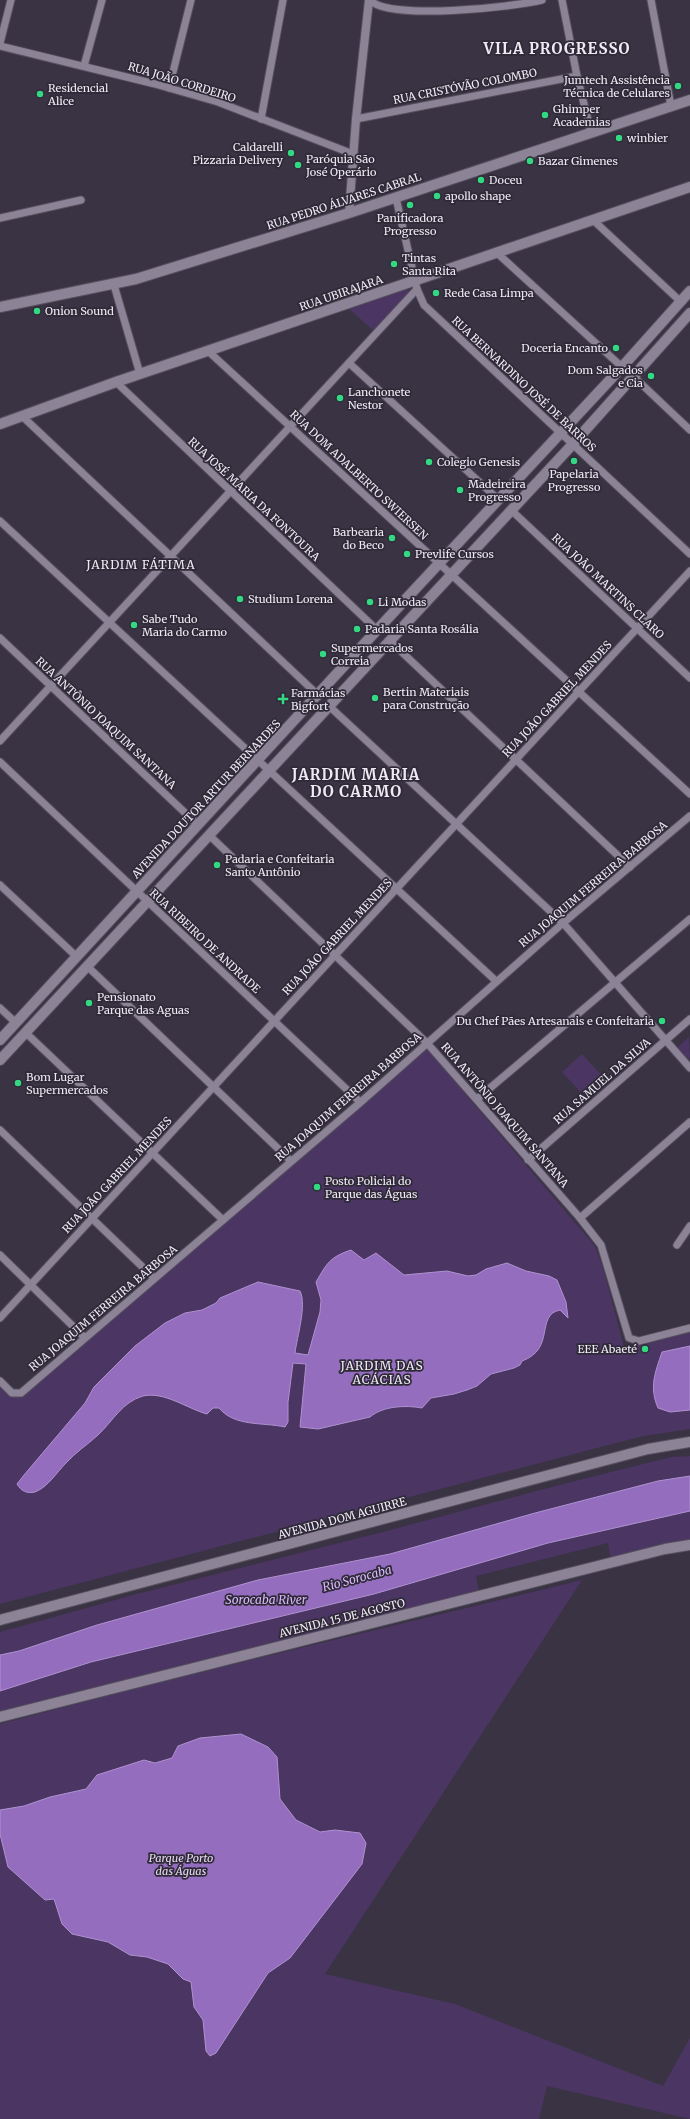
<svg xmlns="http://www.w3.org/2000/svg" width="690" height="2119" viewBox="0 0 690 2119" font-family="Merriweather,serif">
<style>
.green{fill:#4b3563}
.water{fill:#946dbf;stroke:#af92cf}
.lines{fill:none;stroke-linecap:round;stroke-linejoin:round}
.minor-casing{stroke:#56505e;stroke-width:9}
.tertiary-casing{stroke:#56505e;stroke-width:10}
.secondary-casing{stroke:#56505e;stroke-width:12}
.minor{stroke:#8c8496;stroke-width:7}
.tertiary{stroke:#8c8496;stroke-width:8}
.secondary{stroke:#8c8496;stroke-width:10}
.poi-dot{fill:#33d882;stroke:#2f2938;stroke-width:1.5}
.labels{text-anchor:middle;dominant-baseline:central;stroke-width:3.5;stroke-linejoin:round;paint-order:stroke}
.poi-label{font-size:11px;fill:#eeeaf4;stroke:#2f2938;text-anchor:start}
.street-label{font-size:11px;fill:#eeeaf4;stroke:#2f2938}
.park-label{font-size:11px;font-style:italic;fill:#e6dcf2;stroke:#2f2938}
.neighbourhood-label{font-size:12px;letter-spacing:1px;fill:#eeeaf4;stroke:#2f2938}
.water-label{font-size:12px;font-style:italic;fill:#d7bafb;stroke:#2f2938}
.district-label{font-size:15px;font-weight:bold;letter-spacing:1px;fill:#eeeaf4;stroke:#2f2938}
</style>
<rect width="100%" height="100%" fill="#3a3343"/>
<g class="green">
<path d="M406 289 410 291 374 331 347 307Z"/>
<path d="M689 1037 690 1058 686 1061 677 1048Z"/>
<path d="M427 1049 595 1246 604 1271 624 1347 690 1331V1346L662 1352 670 1412 690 1410V1429L643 1436 0 1604V1387L8 1394 20 1398Z"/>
<path d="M582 1054 605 1079 585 1097 562 1072Z"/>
<path d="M690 1456V1541L610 1557 608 1543 476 1576 479 1592 0 1714V1632L137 1594 379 1533 563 1484 671 1457Z"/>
<path d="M582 1580 325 1974 455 2004 663 2086 690 2038V2119L547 2086 539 2119H0V1724L164 1681Z"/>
</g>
<g class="water">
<path d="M351 1250 364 1260 376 1253 404 1275 447 1271 468 1276 476 1275 486 1269 507 1263 526 1271 549 1276 557 1280 566 1302 568 1318 560 1310C535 1315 556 1349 522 1361L520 1365 514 1368 491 1374 477 1386 467 1390 454 1394 431 1398 422 1408C405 1405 383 1406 370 1417L318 1429 300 1427 306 1364 293 1363 288 1402V1422L285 1427C262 1422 235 1427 219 1408H213L207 1414C188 1409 164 1391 143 1396 122 1402 113 1421 98 1435 87 1445 76 1452 66 1463 57 1472 48 1487 35 1492 27 1494 21 1491 17 1484L24 1475 85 1403 94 1387 135 1346 165 1323 185 1313 202 1310 216 1303 220 1298 258 1282 300 1291C307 1305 297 1337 295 1353L308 1355 320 1312 321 1300 316 1282C327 1263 330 1257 351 1250Z"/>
<path d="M690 1346V1410L670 1412 658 1408C649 1387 655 1373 662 1352Z"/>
<path d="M690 1476V1511L548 1543 374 1594 91 1662 0 1691V1655L19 1651 97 1625 258 1580 390 1554 535 1513 658 1481Z"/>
<path d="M241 1734 268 1747 277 1757 280 1799 296 1820 320 1832 335 1830 360 1833 366 1843 362 1864 290 1958 268 1973 216 2053 210 2056 206 2051 203 2020 194 2007 191 1982 183 1979 168 1964 147 1957 130 1955 108 1942 72 1934 62 1924 54 1899 45 1900 8 1867 0 1834V1810L24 1806 50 1797 86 1789 97 1775 144 1760 155 1763 172 1758 178 1746 200 1738Z"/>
</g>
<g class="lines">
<g class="minor-casing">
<g id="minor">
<path d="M370 0C388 21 514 7 542 0"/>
<path d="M562 0 577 76 591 132"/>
<path d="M651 0 671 106"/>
<path d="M0 43 11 0"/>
<path d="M0 46 155 84 218 102 353 154"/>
<path d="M84 66 102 0"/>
<path d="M169 88 191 0"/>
<path d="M261 119 283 0"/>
<path d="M356 119 577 76"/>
<path d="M396 198 417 289 424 305 690 554"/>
<path d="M0 218 81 200"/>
<path d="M593 220 680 301"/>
<path d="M497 253 622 367"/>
<path d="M114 285 140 374"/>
<path d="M208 351 690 794"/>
<path d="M349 363 499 500"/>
<path d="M634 377 690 430"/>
<path d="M116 382 377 630"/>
<path d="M22 416 319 696"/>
<path d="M511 510 690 678"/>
<path d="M0 521 496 981"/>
<path d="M0 638 198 825"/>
<path d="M389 640 630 867"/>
<path d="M329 706 563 923 690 1068"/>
<path d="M0 741 417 289"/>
<path d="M0 762 360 1102"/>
<path d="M210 836 427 1043 580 1218 601 1245 629 1338 639 1341 690 1328"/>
<path d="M0 885 77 957"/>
<path d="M87 966 291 1161"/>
<path d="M0 1008 16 1023"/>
<path d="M25 1032 223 1220"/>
<path d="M477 1099 690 919"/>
<path d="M0 1130 154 1278"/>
<path d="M528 1160 690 1019"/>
<path d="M580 1218 690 1122"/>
<path d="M677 1245 690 1226"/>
<path d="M0 1255 84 1337"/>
<path d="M0 1318 690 571"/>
<path d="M0 1381 12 1393H21L362 1101 563 923 690 816"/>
</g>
</g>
<g class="tertiary-casing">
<path id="tertiary" d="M349 213 356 119 369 0"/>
</g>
<g class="secondary-casing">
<g id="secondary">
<path d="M0 307 136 279 349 213 690 100"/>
<path d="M0 424 116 382 690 187"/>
<path d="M0 1040 377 630 622 367 690 291"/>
<path d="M0 1060 572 445 690 313"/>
<path d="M0 1620 648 1449 690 1442"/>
<path d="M0 1717 665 1549 690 1545"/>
</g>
</g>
<use href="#minor" class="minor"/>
<use href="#tertiary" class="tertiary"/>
<use href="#secondary" class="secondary"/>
</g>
<g class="poi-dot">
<circle cx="678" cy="86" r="4"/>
<circle cx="40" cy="94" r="4"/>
<circle cx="545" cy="115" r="4"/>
<circle cx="619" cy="138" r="4"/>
<circle cx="291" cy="153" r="4"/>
<circle cx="530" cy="161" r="4"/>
<circle cx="298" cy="165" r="4"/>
<circle cx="481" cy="180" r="4"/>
<circle cx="437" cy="196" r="4"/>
<circle cx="410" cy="205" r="4"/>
<circle cx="394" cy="264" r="4"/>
<circle cx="436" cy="293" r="4"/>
<circle cx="37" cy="311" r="4"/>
<circle cx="616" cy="348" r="4"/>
<circle cx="651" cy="376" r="4"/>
<circle cx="340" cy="398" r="4"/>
<circle cx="574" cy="461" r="4"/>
<circle cx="429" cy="462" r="4"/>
<circle cx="460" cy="490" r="4"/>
<circle cx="392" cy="538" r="4"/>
<circle cx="407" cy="554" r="4"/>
<circle cx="240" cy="599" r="4"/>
<circle cx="370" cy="602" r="4"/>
<circle cx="134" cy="625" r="4"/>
<circle cx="357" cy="629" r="4"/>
<circle cx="323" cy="654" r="4"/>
<circle cx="375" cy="698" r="4"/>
<path d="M281 693h4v4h4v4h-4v4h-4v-4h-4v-4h4z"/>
<circle cx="217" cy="865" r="4"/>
<circle cx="89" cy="1003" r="4"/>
<circle cx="662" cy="1021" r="4"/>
<circle cx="18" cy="1083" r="4"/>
<circle cx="317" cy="1187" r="4"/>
<circle cx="645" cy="1349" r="4"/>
</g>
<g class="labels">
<g class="poi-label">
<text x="670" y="80" text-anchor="end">Jumtech Assistência<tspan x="670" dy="13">Técnica de Celulares</tspan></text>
<text x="48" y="88">Residencial<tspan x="48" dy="13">Alice</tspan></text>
<text x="553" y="109">Ghimper<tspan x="553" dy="13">Academias</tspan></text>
<text x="627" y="138">winbier</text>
<text x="283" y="147" text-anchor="end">Caldarelli<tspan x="283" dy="13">Pizzaria Delivery</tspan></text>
<text x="306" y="159">Paróquia São<tspan x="306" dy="13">José Operário</tspan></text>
<text x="538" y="161">Bazar Gimenes</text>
<text x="489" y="180">Doceu</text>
<text x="445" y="196">apollo shape</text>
<text x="410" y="218" text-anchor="middle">Panificadora<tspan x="410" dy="13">Progresso</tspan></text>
<text x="402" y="258">Tintas<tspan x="402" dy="13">Santa Rita</tspan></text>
<text x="444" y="293">Rede Casa Limpa</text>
<text x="45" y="311">Onion Sound</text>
<text x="608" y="348" text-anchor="end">Doceria Encanto</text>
<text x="643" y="370" text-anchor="end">Dom Salgados<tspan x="643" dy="13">e Cia</tspan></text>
<text x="348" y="392">Lanchonete<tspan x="348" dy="13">Nestor</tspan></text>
<text x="437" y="462">Colegio Genesis</text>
<text x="574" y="474" text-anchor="middle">Papelaria<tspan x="574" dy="13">Progresso</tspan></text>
<text x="468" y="484">Madeireira<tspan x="468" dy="13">Progresso</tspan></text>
<text x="384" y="532" text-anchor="end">Barbearia<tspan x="384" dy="13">do Beco</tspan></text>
<text x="415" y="554">Prevlife Cursos</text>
<text x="248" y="599">Studium Lorena</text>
<text x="378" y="602">Li Modas</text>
<text x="142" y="619">Sabe Tudo<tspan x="142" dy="13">Maria do Carmo</tspan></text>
<text x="365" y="629">Padaria Santa Rosália</text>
<text x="331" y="648">Supermercados<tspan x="331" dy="13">Correia</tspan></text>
<text x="383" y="692">Bertin Materiais<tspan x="383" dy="13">para Construção</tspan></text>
<text x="291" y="693">Farmácias<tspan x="291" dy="13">Bigfort</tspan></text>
<text x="225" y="859">Padaria e Confeitaria<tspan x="225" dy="13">Santo Antônio</tspan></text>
<text x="97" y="997">Pensionato<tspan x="97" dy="13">Parque das Aguas</tspan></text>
<text x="654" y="1021" text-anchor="end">Du Chef Pães Artesanais e Confeitaria</text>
<text x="26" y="1077">Bom Lugar<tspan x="26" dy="13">Supermercados</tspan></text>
<text x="325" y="1181">Posto Policial do<tspan x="325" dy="13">Parque das Águas</tspan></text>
<text x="637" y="1349" text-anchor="end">EEE Abaeté</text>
</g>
<g class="street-label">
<text transform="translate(182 82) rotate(17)">RUA JOÃO CORDEIRO</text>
<text transform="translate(465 86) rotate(-11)">RUA CRISTÓVÃO COLOMBO</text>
<text transform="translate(344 201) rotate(-18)">RUA PEDRO ÁLVARES CABRAL</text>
<text transform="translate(341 293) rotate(-19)">RUA UBIRAJARA</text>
<text transform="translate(524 384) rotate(43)">RUA BERNARDINO JOSÉ DE BARROS</text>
<text transform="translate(359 475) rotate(43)">RUA DOM ADALBERTO SWIERSEN</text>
<text transform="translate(254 499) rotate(43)">RUA JOSÉ MARIA DA FONTOURA</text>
<text transform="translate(608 586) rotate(43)">RUA JOÃO MARTINS CLARO</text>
<text transform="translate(557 699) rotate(-47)">RUA JOÃO GABRIEL MENDES</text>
<text transform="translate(106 723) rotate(43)">RUA ANTÔNIO JOAQUIM SANTANA</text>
<text transform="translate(206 799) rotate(-47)">AVENIDA DOUTOR ARTUR BERNARDES</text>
<text transform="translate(593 884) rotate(-40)">RUA JOAQUIM FERREIRA BARBOSA</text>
<text transform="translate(337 937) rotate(-47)">RUA JOÃO GABRIEL MENDES</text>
<text transform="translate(205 941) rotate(43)">RUA RIBEIRO DE ANDRADE</text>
<text transform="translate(602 1081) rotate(-41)">RUA SAMUEL DA SILVA</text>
<text transform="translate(348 1097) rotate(-41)">RUA JOAQUIM FERREIRA BARBOSA</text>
<text transform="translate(505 1115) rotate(49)">RUA ANTÔNIO JOAQUIM SANTANA</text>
<text transform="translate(117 1175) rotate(-47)">RUA JOÃO GABRIEL MENDES</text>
<text transform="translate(103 1308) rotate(-40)">RUA JOAQUIM FERREIRA BARBOSA</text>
<text transform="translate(342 1518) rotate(-15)">AVENIDA DOM AGUIRRE</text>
<text transform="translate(342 1618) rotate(-14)">AVENIDA 15 DE AGOSTO</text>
</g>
<g class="park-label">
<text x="181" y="1858">Parque Porto<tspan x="181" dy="13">das Águas</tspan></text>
</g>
<g class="neighbourhood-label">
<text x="141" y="564">JARDIM FÁTIMA</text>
<text x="382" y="1365">JARDIM DAS<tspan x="382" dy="14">ACÁCIAS</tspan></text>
</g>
<g class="water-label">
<text transform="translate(357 1578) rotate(-15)">Rio Sorocaba</text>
<text x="266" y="1599">Sorocaba River</text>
</g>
<g class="district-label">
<text x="557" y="48">VILA PROGRESSO</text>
<text x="356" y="774">JARDIM MARIA<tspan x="356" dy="17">DO CARMO</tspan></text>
</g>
</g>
</svg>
